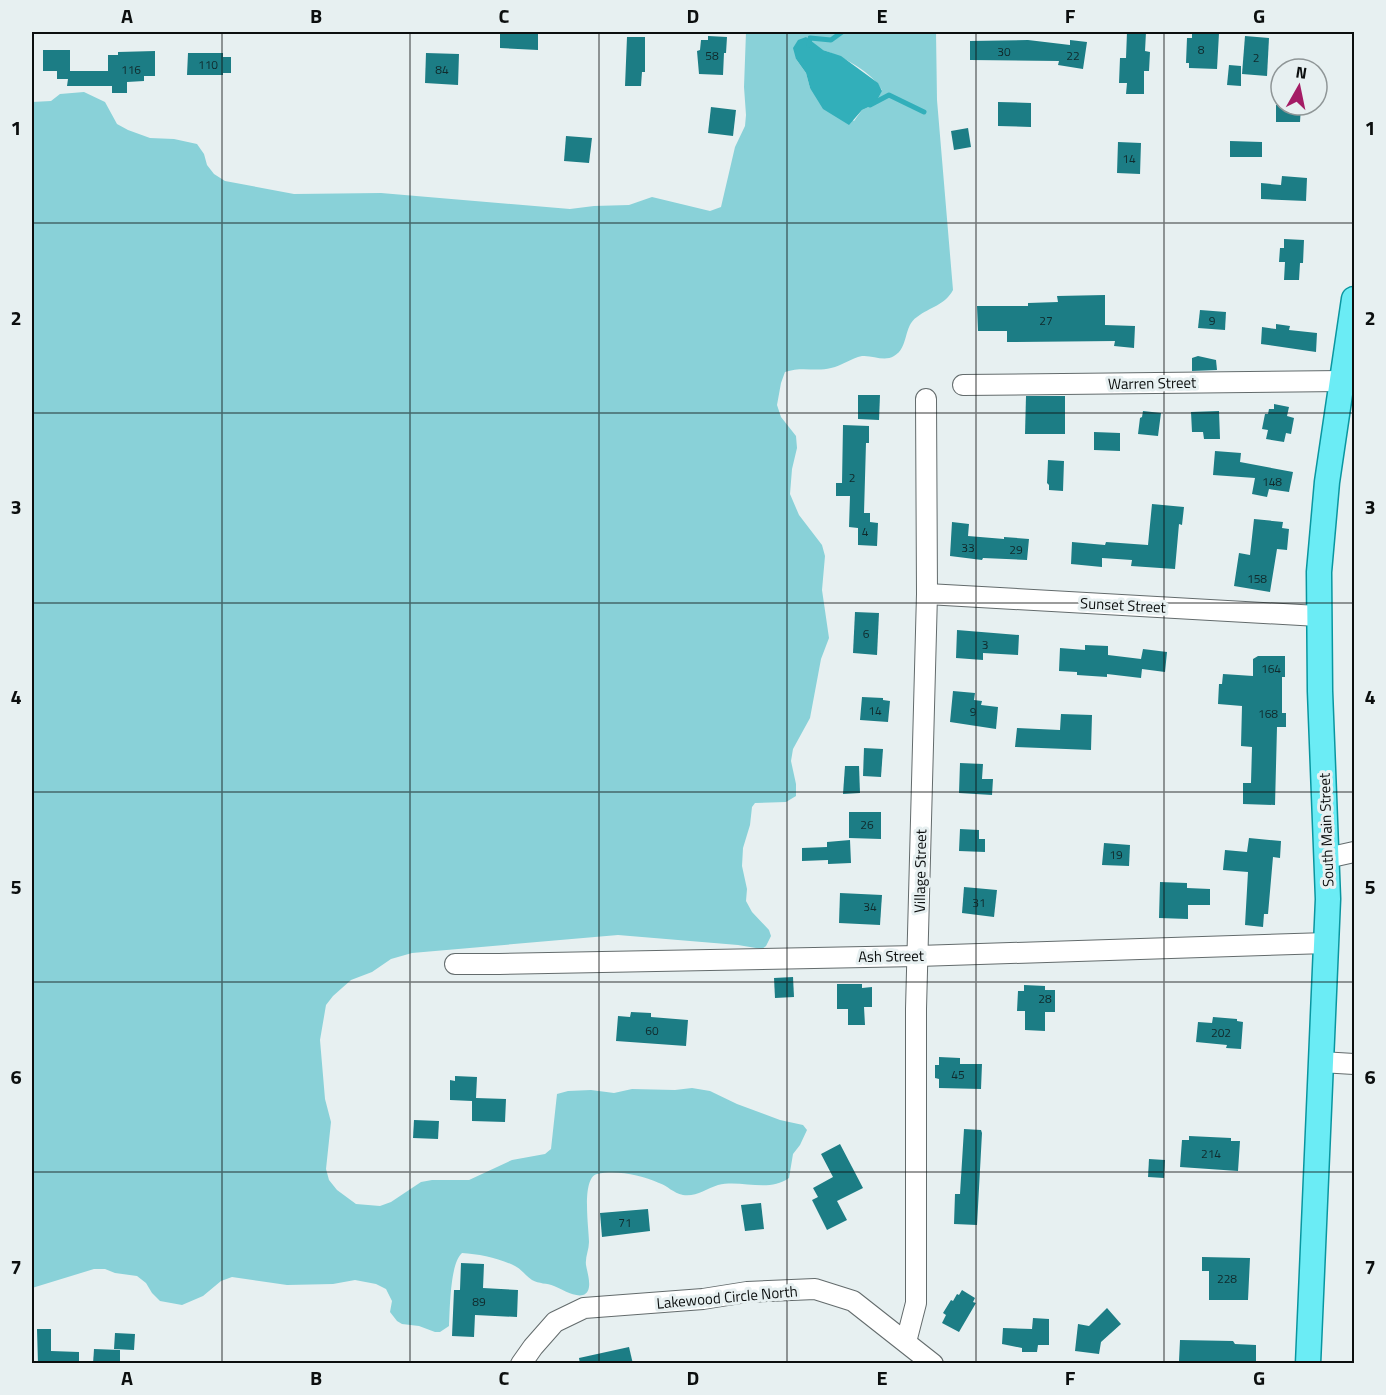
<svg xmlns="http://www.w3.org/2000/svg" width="1386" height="1395" viewBox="0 0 1386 1395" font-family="'Titillium Web',sans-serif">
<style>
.green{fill:#89d1d8;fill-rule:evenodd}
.water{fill:#32afba}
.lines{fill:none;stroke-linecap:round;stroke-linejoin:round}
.stream{stroke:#32afba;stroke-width:5}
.building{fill:#1c7d85}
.minor-casing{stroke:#636b6c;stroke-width:22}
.major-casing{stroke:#0996a0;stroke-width:27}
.minor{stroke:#fff;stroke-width:20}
.major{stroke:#6becf5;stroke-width:24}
.grid{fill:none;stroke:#0c0f0f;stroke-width:1.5;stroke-opacity:0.55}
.labels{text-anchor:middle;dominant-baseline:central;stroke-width:6;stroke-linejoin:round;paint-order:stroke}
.number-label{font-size:12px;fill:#102a2c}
.street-label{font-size:15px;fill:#0c0f0f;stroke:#e7f0f1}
.neatline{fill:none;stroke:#0c0f0f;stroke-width:2}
.grid-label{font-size:20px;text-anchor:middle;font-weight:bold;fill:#0c0f0f}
</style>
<rect width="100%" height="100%" fill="#e7f0f1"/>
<path class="green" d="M746 32H936L937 100 953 290C945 305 930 307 917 317 903 326 909 348 894 356 884 362 873 355 862 356 851 358 842 366 831 368 816 372 802 366 785 372L781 383 777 405 781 417 796 436 797 448 792 469 790 494 799 515 822 545 825 556 822 590 829 638 821 659 810 718 793 749 791 761 796 784V796L786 802 755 803 752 807 750 825 743 848 742 866 747 889 746 901 752 912 769 930 771 936 766 946 762 949 738 945 618 935 412 953 391 959 372 972 351 980 333 996 326 1005 320 1040 325 1099 331 1122 326 1169 329 1180 337 1190 356 1204 380 1206 391 1202 421 1182 432 1180H469L512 1160 545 1154 551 1149 557 1094 568 1091 591 1090 614 1093 632 1089 675 1090 692 1088 710 1091 737 1104 780 1120 803 1125 807 1130 800 1145 793 1154 789 1178C768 1193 741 1179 718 1185 706 1189 696 1197 683 1195 673 1193 668 1186 659 1183 641 1175 617 1170 597 1174 581 1178 589 1229 589 1242 589 1250 585 1257 586 1265 587 1271 590 1280 589 1287 586 1305 562 1289 554 1286 547 1283 539 1284 532 1280 526 1276 521 1269 515 1266 499 1258 479 1254 462 1253 450 1263 450 1309 449 1326L440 1332H435L419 1326 402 1324 397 1321 390 1312 392 1301 386 1289 376 1284 355 1280 333 1284 287 1285 232 1277 221 1281 203 1296 182 1305 160 1301 152 1293 146 1283 137 1276 115 1273 105 1269H94L32 1288V102L51 101 60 94 84 92 105 102 117 124 128 130 150 138 174 139 197 144 204 154 207 165 214 174 225 181 294 194 381 193 570 209 594 206 629 205 652 197 710 211 721 207 735 147 745 126 746 115 744 87ZM823 50C842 56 872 72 882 90L875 104 862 110 854 121 810 88 806 73 796 59Z"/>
<path class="water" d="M806 37 823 50 841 56 878 83 882 91 875 104 862 110 849 125 823 109 810 88 806 73 796 59 793 48 798 40Z"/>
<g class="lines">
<g class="stream">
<path d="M809 45 810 38 831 40 842 32"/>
<path d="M870 105 889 95 924 112"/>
</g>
</g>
<g class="building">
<path d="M500 32H526V34H538V50L500 48Z"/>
<path d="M1127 32H1146L1145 51 1150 52 1149 71H1144V94H1126L1127 83H1119L1120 58H1126Z"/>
<path d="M1192 32 1219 33 1217 69 1189 68V63H1186L1187 38H1192Z"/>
<path d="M708 36 727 37 726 53H724L723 75 699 74 697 51 700 50 701 40H708Z"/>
<path d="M1245 36 1269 38 1267 76 1242 74Z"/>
<path d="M627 37H645V72H642L641 86H625Z"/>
<path d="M1028 40 1070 45V40L1087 42 1083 69 1058 65 1059 61 970 60V41Z"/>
<path d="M43 50H70V71H108V55H118V52L155 51V76H144V81L127 82V93H112V86H67L68 79H57V71H43Z"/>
<path d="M188 53H223V57H231V73H223V75H187Z"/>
<path d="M426 53 459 54 458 85 425 83Z"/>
<path d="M1229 65 1241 66V86L1227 85Z"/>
<path d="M998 102 1031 103V127L998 126Z"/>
<path d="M1276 105H1301L1300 122H1276Z"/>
<path d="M711 107 736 110 733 136 708 133Z"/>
<path d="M968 128 971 147 954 150 951 131Z"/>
<path d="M566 136 592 138 589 163 564 161Z"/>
<path d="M1230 141 1262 142V157H1230Z"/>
<path d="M1118 142 1141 143 1140 174 1117 173Z"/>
<path d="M1282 176 1307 178 1306 201 1261 199V183L1281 185Z"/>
<path d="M1284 239 1304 240 1303 263H1300L1299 280H1284L1285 262H1279L1280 248H1284Z"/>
<path d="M1105 295V325L1135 326 1134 348 1114 346 1115 341 1007 342V331H978L977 306H1028V303L1058 302 1057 296Z"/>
<path d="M1200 310 1226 312 1225 330 1198 328Z"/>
<path d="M1276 324 1290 326 1289 330 1317 333 1316 352 1261 344 1262 327 1276 329Z"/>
<path d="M1198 356 1216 360 1217 370 1192 371V358Z"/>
<path d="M858 395H880L879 420 858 419Z"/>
<path d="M1026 396H1065V434H1025Z"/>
<path d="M1274 404 1289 407 1287 416 1294 418 1291 434 1286 433 1284 442 1266 439 1268 430 1262 429 1265 414H1268L1269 409H1274Z"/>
<path d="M1143 411 1161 413 1158 436 1138 434 1140 418 1142 417Z"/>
<path d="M1219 411 1220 439H1204L1203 432H1192L1191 412Z"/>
<path d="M843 425 869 426V443H866L864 513H870V522L878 523 877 546 858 545V528L849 527 850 496H836V483H842Z"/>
<path d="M1094 432 1120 433V451L1094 450Z"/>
<path d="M1215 451 1241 453 1240 462 1293 472 1289 492 1269 489 1267 497 1252 494 1255 478 1213 475Z"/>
<path d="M1048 460 1064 461 1063 491 1049 490V485L1047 483Z"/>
<path d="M1152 504 1184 507 1182 525 1179 524 1175 569 1131 566 1132 560 1102 558V567L1071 564 1072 542 1105 545 1106 542 1148 545Z"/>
<path d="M1254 519 1283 522 1282 528 1289 529 1287 550 1277 549 1270 592 1234 586 1239 553 1250 555Z"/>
<path d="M952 522 969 524 968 536 1004 539V537L1029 539 1027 560 983 558 982 560 950 556Z"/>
<path d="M855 612 879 613 877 655 853 653Z"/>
<path d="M957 630 1019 635 1018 655 983 653V660L956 658Z"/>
<path d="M1085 645 1108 646V655L1141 659 1143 649 1167 652 1165 672 1142 669 1141 678 1107 674V677L1077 675V672L1059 671 1060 648 1085 650Z"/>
<path d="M1258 656H1285V677H1282V713H1286V727H1277L1275 805 1243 804V783H1251L1252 747 1241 746 1242 706 1218 704 1219 684H1222L1223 674 1253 676V659Z"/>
<path d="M953 691 975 693 974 700 982 701 981 705 998 707 996 729 950 722Z"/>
<path d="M862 697 883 698V700L890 701 888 722 860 720Z"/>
<path d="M1061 714 1092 715 1091 750 1015 747 1017 728 1060 730Z"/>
<path d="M864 748 883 749 881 777 863 776Z"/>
<path d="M960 763 983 764 982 779H993L992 795 959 793Z"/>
<path d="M845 766H859L860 793 843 794Z"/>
<path d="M849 812H881V839L849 838Z"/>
<path d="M960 829 979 830V839H985V852L959 851Z"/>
<path d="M1249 838 1281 841 1280 858 1273 857 1268 914H1264L1263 927 1245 925 1248 872 1223 870 1225 850 1247 852Z"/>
<path d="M850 840 851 863 828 864V860L802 861V848L827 847V842Z"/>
<path d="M1104 843 1130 845 1129 866 1102 865Z"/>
<path d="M1160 882 1187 883V888L1210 889V905H1188V919L1159 918Z"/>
<path d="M964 887 997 890 994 917 962 913Z"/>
<path d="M840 893 882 895 880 925 839 923Z"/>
<path d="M793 977 794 997 775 998 774 978Z"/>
<path d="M837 984H862V988L872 987V1007H864L865 1025H848V1009H837Z"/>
<path d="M1024 985 1045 986V990H1055V1012H1045V1031L1025 1030V1011H1017L1018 991H1024Z"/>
<path d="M631 1012 651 1013V1017L688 1020 686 1046 616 1041 618 1016 630 1017Z"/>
<path d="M1213 1017 1237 1019V1021L1243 1022 1241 1049 1226 1048 1227 1045 1196 1042 1198 1022 1212 1023Z"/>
<path d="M939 1057 960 1058V1064H982L981 1089 939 1088V1079L935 1078V1065H939Z"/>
<path d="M455 1076 477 1077 476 1098 506 1099 505 1122 472 1121V1101L450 1100V1080L455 1081Z"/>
<path d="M414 1120 439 1121 438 1139 413 1138Z"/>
<path d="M964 1129 981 1130 982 1133 977 1225 954 1224 955 1194H960Z"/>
<path d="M1189 1136 1231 1138V1141H1240L1238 1171 1180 1167 1182 1140H1189Z"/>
<path d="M840 1144 863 1188 837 1201 847 1220 827 1230 812 1200 818 1197 813 1188 833 1177 821 1154Z"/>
<path d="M1149 1159 1165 1160 1164 1178 1148 1177Z"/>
<path d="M761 1203 764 1229 745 1231 741 1205Z"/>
<path d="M648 1209 650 1231 602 1237 600 1213Z"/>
<path d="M1202 1257 1250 1258 1248 1300H1209V1271H1202Z"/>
<path d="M461 1263 484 1264 483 1288 518 1290 517 1317 475 1315 474 1337 452 1336 454 1290H460Z"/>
<path d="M962 1290 975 1298 973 1302 976 1303 959 1332 942 1323 946 1315 943 1313 951 1300 953 1301 957 1294 959 1295Z"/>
<path d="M1107 1308 1121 1324 1101 1342 1099 1354 1075 1351 1078 1324 1089 1326Z"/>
<path d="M1033 1318 1049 1319V1345H1038L1037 1352H1022V1348L1002 1344 1003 1328 1032 1329Z"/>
<path d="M37 1329H51V1351L79 1352V1364H38Z"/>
<path d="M115 1333 135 1334 134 1350 114 1349Z"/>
<path d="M1180 1340 1233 1341 1235 1344 1256 1345V1364L1179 1361Z"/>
<path d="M629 1347 633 1364H580L579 1358Z"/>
<path d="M94 1349 120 1350V1364H93Z"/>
</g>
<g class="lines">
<g class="minor-casing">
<g id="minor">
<path d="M963 385 1342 381"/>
<path d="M927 594 1318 616"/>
<path d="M1327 858 1354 852"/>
<path d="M455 964H499L918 956 1327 943"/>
<path d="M1321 1062 1354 1064"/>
<path d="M906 1342 916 1303V1009L927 594 926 399"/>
<path d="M521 1364 533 1347 555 1322 584 1308 703 1299 747 1292 815 1289 853 1301 933 1364"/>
</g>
</g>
<g class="major-casing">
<path id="major" d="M1308 1364 1328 899 1320 691 1319 572 1327 482 1354 299"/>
</g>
<use href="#minor" class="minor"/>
<use href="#major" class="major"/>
</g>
<path class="grid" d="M222 32V1364M410 32V1364M599 32V1364M787 32V1364M976 32V1364M1164 32V1364M32 223H1354M32 413H1354M32 603H1354M32 792H1354M32 982H1354M32 1172H1354"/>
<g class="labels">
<g class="number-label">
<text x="1201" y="49">8</text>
<text x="1004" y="51">30</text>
<text x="712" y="55">58</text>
<text x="1073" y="55">22</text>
<text x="1256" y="57">2</text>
<text x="208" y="64">110</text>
<text x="131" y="69">116</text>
<text x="442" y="69">84</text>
<text x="1129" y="158">14</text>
<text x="1046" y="320">27</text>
<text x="1212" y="320">9</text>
<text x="852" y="477">2</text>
<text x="1272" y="481">148</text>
<text x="865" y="531">4</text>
<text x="968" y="547">33</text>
<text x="1016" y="549">29</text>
<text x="1257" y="578">158</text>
<text x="866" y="633">6</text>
<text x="985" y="644">3</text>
<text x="1271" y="668">164</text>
<text x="875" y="710">14</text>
<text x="973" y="711">9</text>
<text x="1268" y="713">168</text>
<text x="867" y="824">26</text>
<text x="1116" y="854">19</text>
<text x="979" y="902">31</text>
<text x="870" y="906">34</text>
<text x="1045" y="998">28</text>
<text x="652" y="1030">60</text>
<text x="1221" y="1032">202</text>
<text x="958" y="1074">45</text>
<text x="1211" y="1153">214</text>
<text x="625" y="1222">71</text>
<text x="1227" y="1278">228</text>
<text x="479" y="1301">89</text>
</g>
<g class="street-label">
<text transform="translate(1152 383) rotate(-1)">Warren Street</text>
<text transform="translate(1123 605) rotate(3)">Sunset Street</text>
<text transform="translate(1326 830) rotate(-92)">South Main Street</text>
<text transform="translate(920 871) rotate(-89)">Village Street</text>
<text transform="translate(891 956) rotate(-1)">Ash Street</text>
<text transform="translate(727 1297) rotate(-5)">Lakewood Circle North</text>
</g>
</g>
<rect width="1386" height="1395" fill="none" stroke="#e7f0f1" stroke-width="66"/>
<g transform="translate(1299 87) rotate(9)"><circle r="28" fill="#e7f0f1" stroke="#8f9697" stroke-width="1.5"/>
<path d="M0-4.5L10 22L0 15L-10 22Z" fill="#a41c65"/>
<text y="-9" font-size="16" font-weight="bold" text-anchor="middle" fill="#0c0f0f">N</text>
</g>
<rect x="33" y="33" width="1320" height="1329" class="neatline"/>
<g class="grid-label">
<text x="127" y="23">A</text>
<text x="316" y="23">B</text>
<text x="504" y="23">C</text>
<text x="693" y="23">D</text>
<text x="882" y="23">E</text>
<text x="1070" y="23">F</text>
<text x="1259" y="23">G</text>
<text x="16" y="135">1</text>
<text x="1370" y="135">1</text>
<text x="16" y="325">2</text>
<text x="1370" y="325">2</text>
<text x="16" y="514">3</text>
<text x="1370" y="514">3</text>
<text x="16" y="704">4</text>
<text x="1370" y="704">4</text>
<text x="16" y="894">5</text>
<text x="1370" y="894">5</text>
<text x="16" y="1084">6</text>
<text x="1370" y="1084">6</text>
<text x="16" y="1274">7</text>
<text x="1370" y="1274">7</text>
<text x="127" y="1385">A</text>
<text x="316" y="1385">B</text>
<text x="504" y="1385">C</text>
<text x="693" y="1385">D</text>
<text x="882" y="1385">E</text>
<text x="1070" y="1385">F</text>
<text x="1259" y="1385">G</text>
</g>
</svg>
